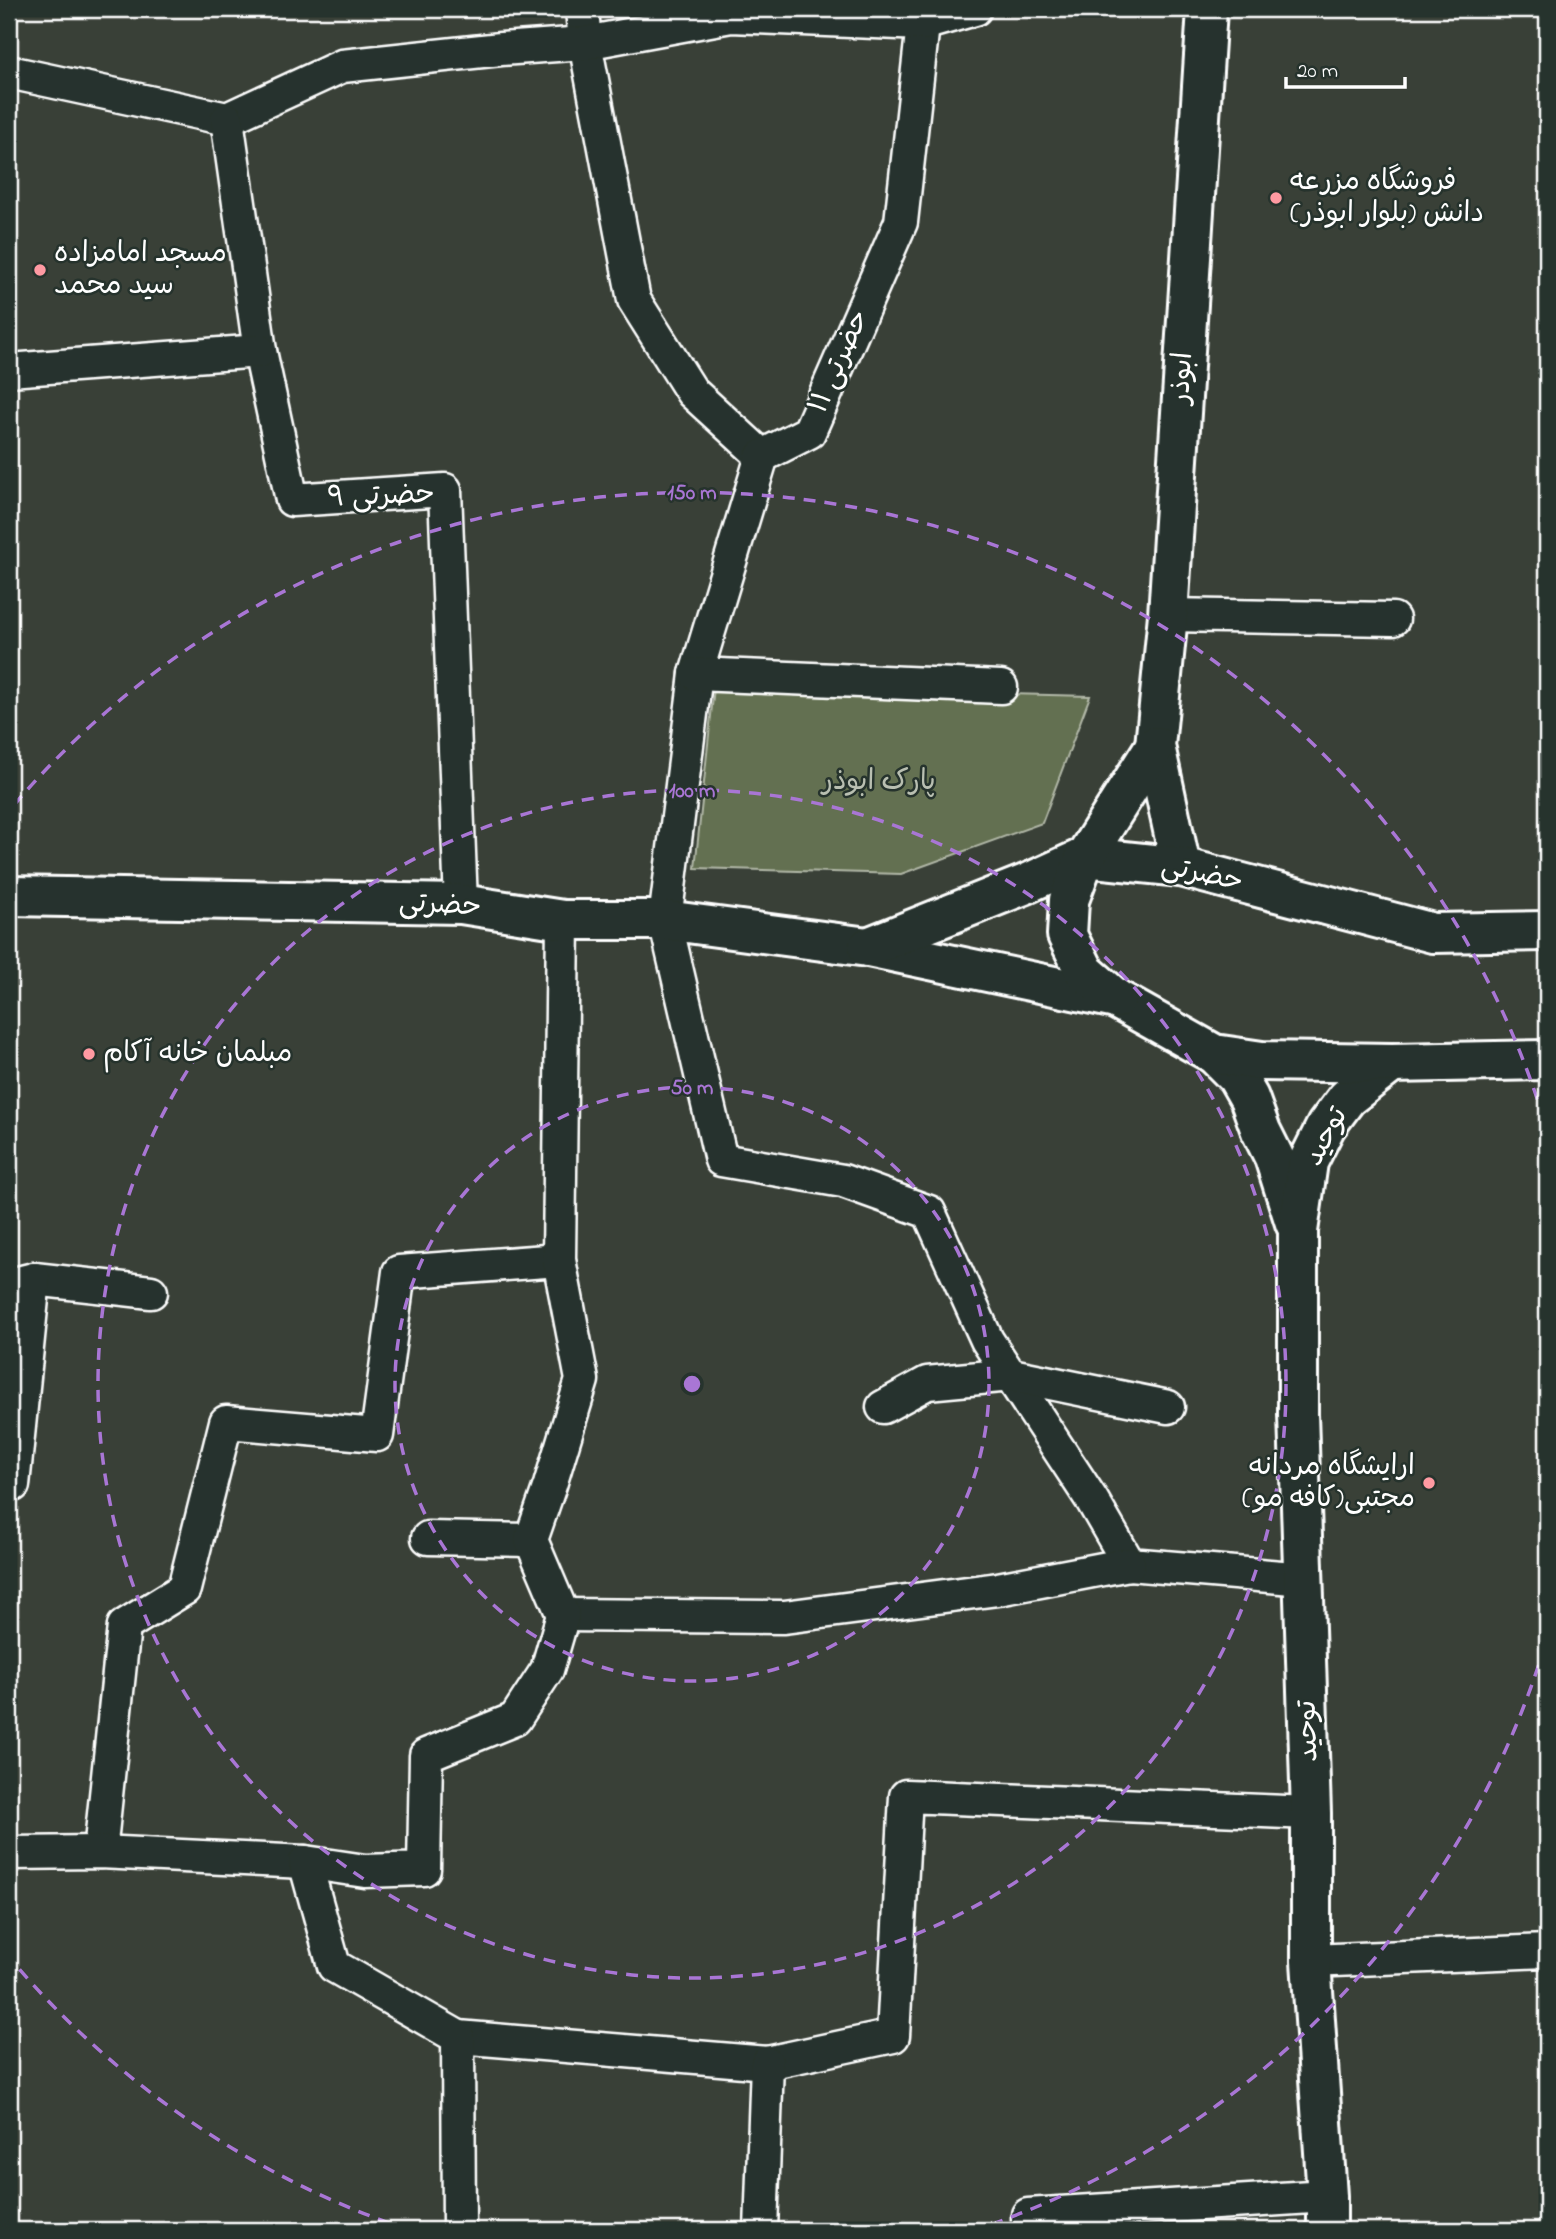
<svg xmlns="http://www.w3.org/2000/svg" width="1556" height="2239" viewBox="0 0 1556 2239" font-family="'Indie Flower','Playpen Sans Arabic',sans-serif">
<style>
.green{fill:#647051;stroke:#b2b8a8;stroke-width:2}
.lines{fill:none;stroke-linecap:round;stroke-linejoin:round}
.minor-casing{stroke:#fff;stroke-width:37}
.tertiary-casing{stroke:#fff;stroke-width:44}
.secondary-casing{stroke:#fff;stroke-width:44}
.minor{stroke:#26332d;stroke-width:32}
.tertiary{stroke:#26332d;stroke-width:38}
.secondary{stroke:#26332d;stroke-width:38}
.ring{fill:none;stroke:#a976d5;stroke-width:3.5;stroke-dasharray:12 9}
.poi-dot{fill:#ff9aa2;stroke:#26332d;stroke-width:2.5}
.labels{text-anchor:middle;dominant-baseline:central;stroke-width:5;stroke-linejoin:round;paint-order:stroke}
.poi-label{font-size:28px;fill:#fff;stroke:#26332d;text-anchor:start}
.street-label{font-size:28px;fill:#fff;stroke:#26332d}
.park-label{font-size:28px;fill:#b9bfb1;stroke:#26332d}
.centre{fill:#a976d5;stroke:#26332d;stroke-width:3.5}
.ring-label{font-size:21px;text-anchor:middle;font-weight:bold;fill:#a976d5;stroke:#26332d;stroke-width:5;stroke-linejoin:round;paint-order:stroke}
</style>
<rect width="100%" height="100%" fill="#394037"/>
<filter id="ink" filterUnits="userSpaceOnUse"><feTurbulence type="fractalNoise" baseFrequency=".0143" numOctaves="2"/><feDisplacementMap in="SourceGraphic" scale="14" xChannelSelector="R" yChannelSelector="G"/><feConvolveMatrix kernelMatrix="1 2 1 2 8 2 1 2 1" color-interpolation-filters="sRGB"/></filter>
<g filter="url(#ink)">
<path class="green" d="M714 687 1090 696 1042 823 901 874 695 868Z"/>
<g class="lines">
<g class="minor-casing">
<g id="minor">
<path d="M582 9 585 43 634 300 692 392 762 456"/>
<path d="M923 24 901 222 809 432 762 456 696 674 665 920 721 1160 843 1181 929 1212 987 1340 1092 1500 1129 1564 1305 1579"/>
<path d="M9 72 227 119 342 66 501 49 585 43 731 16 923 24 975 9"/>
<path d="M227 119 260 351 292 500 445 490 461 904"/>
<path d="M9 370 260 351"/>
<path d="M1168 615 1393 619"/>
<path d="M696 674 1001 687"/>
<path d="M9 1285 34 1279 151 1292"/>
<path d="M883 1407 927 1383 1011 1375 1168 1407"/>
<path d="M9 1485H13L34 1279"/>
<path d="M428 1538 531 1540"/>
<path d="M563 1615 784 1617 998 1589 1129 1564"/>
<path d="M100 1852 124 1626 184 1589 226 1422 377 1435 399 1272 559 1260"/>
<path d="M9 1853 100 1852 305 1862"/>
<path d="M1311 1961 1547 1951"/>
<path d="M458 2037 767 2063 893 2036 906 1796 1311 1813"/>
<path d="M459 2230 458 2037 334 1966 305 1862 365 1871 424 1869 426 1755 515 1719 547 1670 563 1615 531 1540 550 1485 582 1380 559 1260 563 920"/>
<path d="M761 2230 767 2063"/>
<path d="M1028 2230V2215L1327 2196"/>
</g>
</g>
<g class="tertiary-casing">
<g id="tertiary">
<path d="M1214 1054 1237 1077 1249 1098 1261 1131 1274 1157 1295 1223"/>
<path d="M1327 2230V2196L1311 1961V1813L1298 1414V1231L1308 1162 1326 1126 1347 1098 1392 1063"/>
</g>
</g>
<g class="secondary-casing">
<g id="secondary">
<path d="M1181 867 1155 746 1168 615 1207 9"/>
<path d="M9 896 461 904 563 920H665L868 947 1116 999 1214 1054 1262 1061 1392 1063 1547 1060"/>
<path d="M868 947 1026 884 1085 857 1181 867 1433 933 1547 931"/>
<path d="M1116 999 1085 972 1067 935 1069 900 1085 857 1155 746"/>
</g>
</g>
<use href="#minor" class="minor"/>
<use href="#tertiary" class="tertiary"/>
<use href="#secondary" class="secondary"/>
</g>
</g>
<g class="ring">
<circle cx="692" cy="1384" r="297"/>
<circle cx="692" cy="1384" r="594"/>
<path d="M1545 1645A892 892 0 0 1 975 2230M409 2230A892 892 0 0 1 14 1963M14 805A892 892 0 0 1 1545 1123"/>
</g>
<g class="poi-dot">
<circle cx="1276" cy="198" r="7"/>
<circle cx="40" cy="270" r="7"/>
<circle cx="89" cy="1054" r="7"/>
<circle cx="1429" cy="1483" r="7"/>
</g>
<g class="labels">
<g class="poi-label">
<text x="1290" y="182">فروشگاه مزرعه<tspan x="1290" dy="32">دانش (بلوار ابوذر)</tspan></text>
<text x="54" y="254">مسجد امامزاده<tspan x="54" dy="32">سید محمد</tspan></text>
<text x="103" y="1054">مبلمان خانه آکام</text>
<text x="1415" y="1467" text-anchor="end">ارایشگاه مردانه<tspan x="1415" dy="32">مجتبی(کافه مو)</tspan></text>
</g>
<g class="street-label">
<text transform="translate(840 362) rotate(-66)">حضرتی ۱۱</text>
<text transform="translate(1183 378) rotate(-86)">ابوذر</text>
<text transform="translate(381 497) rotate(-2)">حضرتی ۹</text>
<text transform="translate(1202 875) rotate(12)">حضرتی</text>
<text transform="translate(440 906) rotate(3)">حضرتی</text>
<text transform="translate(1327 1137) rotate(-62)">توحید</text>
<text transform="translate(1309 1731) rotate(-92)">توحید</text>
</g>
<g class="park-label">
<text x="879" y="782">پارک ابوذر</text>
</g>
</g>
<circle cx="692" cy="1384" r="10" class="centre"/>
<g class="ring-label">
<text x="692" y="499">150 m</text>
<text x="692" y="797">100 m</text>
<text x="692" y="1094">50 m</text>
</g>
<rect width="1556" height="2239" fill="none" stroke="#26332d" stroke-width="35"/>
<rect x="18" y="18" width="1521" height="2204" fill="none" stroke="#fff" stroke-width="2.5" filter="url(#ink)"/>
<path d="M1286 77v10h119v-10" fill="none" stroke="#ffffff" stroke-width="3.5"/>
<text x="1297" y="77" font-size="21" fill="#ffffff" stroke="#26332d" stroke-width="5" paint-order="stroke">20 m</text>
</svg>
